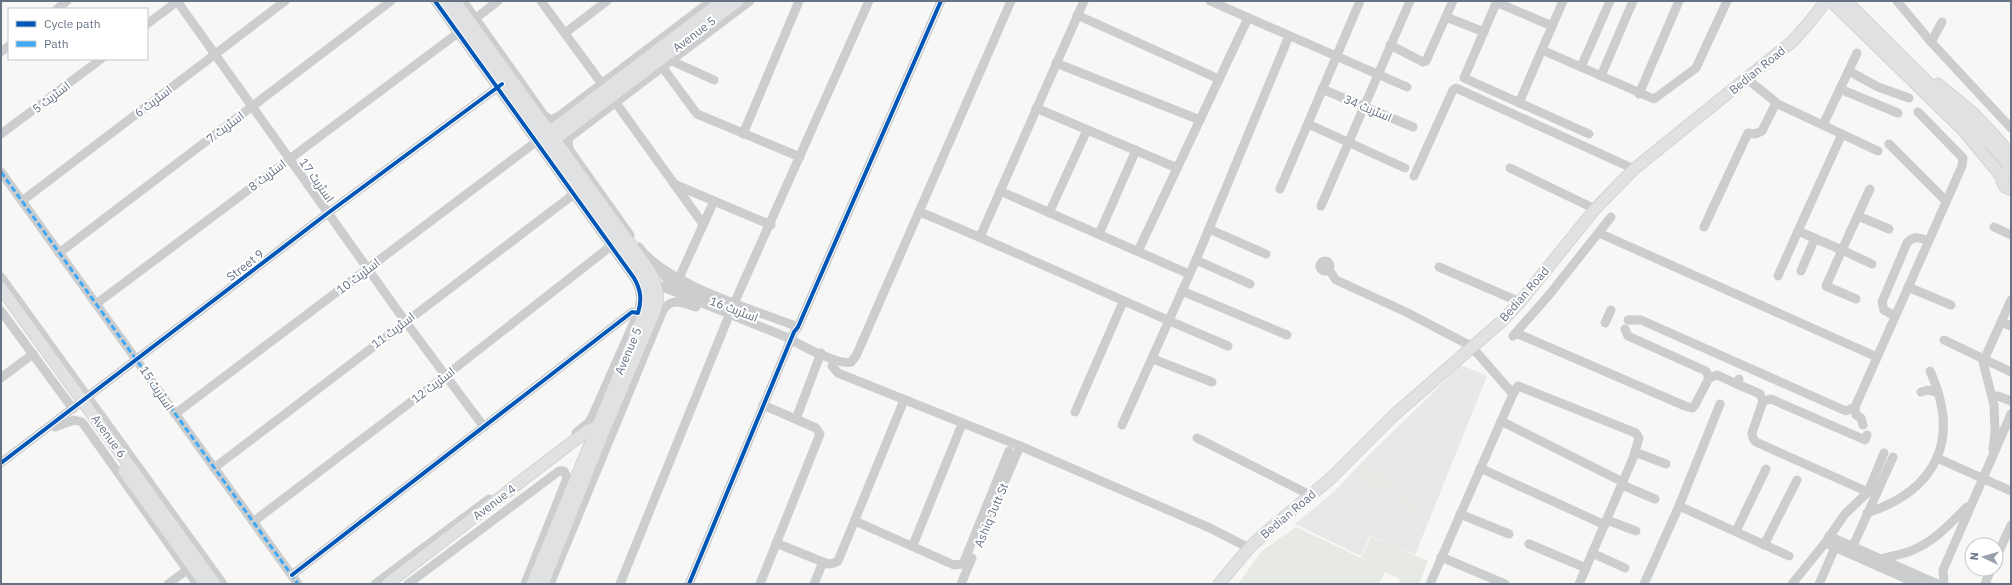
<svg xmlns="http://www.w3.org/2000/svg" width="2012" height="585" viewBox="0 0 2012 585" font-family="'IBM Plex Sans',Cairo,sans-serif">
<style>
.built{fill:#e7e8e8}
.green{fill:#e6e9e4}
.lines{fill:none;stroke-linecap:round;stroke-linejoin:round}
.major-casing{stroke:#d3d3d4;stroke-width:13}
.minor{stroke:#cccdcf;stroke-width:9}
.major{stroke:#e0e1e2;stroke-width:11}
.quiet{stroke:#3fa9f5;stroke-width:3;stroke-dasharray:6 3;stroke-linecap:butt}
.cycleway-casing{stroke:#fff;stroke-width:6}
.cycleway{stroke:#0057b8;stroke-width:4}
.labels{text-anchor:middle;dominant-baseline:central;stroke-width:4;stroke-linejoin:round;paint-order:stroke}
.street-label{font-size:12px;fill:#677285;stroke:#fff}
</style>
<rect width="100%" height="100%" fill="#f7f7f6"/>
<path class="built" d="M1461 365 1487 376 1415 555 1370 536 1361 556 1295 524 1336 490 1368 456Z"/>
<g class="green">
<path d="M1366 463 1391 483 1386 492 1354 477Z"/>
<path d="M1402 496 1418 503 1416 510 1399 505Z"/>
<path d="M1296 527 1361 558 1371 537 1428 561 1419 584H1398L1400 579 1385 572 1379 584H1238L1262 551Z"/>
</g>
<g class="lines">
<g class="major-casing">
<g id="major">
<path d="M443 1 643 277C650 290 648 301 644 314L532 584"/>
<path d="M455 1 649 270C657 283 660 297 655 311L604 431 543 584"/>
<path d="M1831 1 1963 130 2002 177"/>
<path d="M1846 1 2002 156 2011 168"/>
<path d="M1938 84 1974 114 2002 144 2009 156 2008 164"/>
<path d="M544 136 722 1"/>
<path d="M550 143 738 1"/>
<path d="M2005 171 2002 181 2005 187 2011 189"/>
<path d="M1 288 215 584"/>
<path d="M124 471 205 584"/>
<path d="M387 584 588 430 593 428 598 429"/>
<path d="M1219 584 1249 548 1266 532 1330 479 1393 416 1502 321 1520 302 1595 209 1634 169 1793 41 1812 19 1826 1"/>
</g>
</g>
<g class="minor">
<path d="M177 1 405 321 484 427"/>
<path d="M463 1 544 115 550 120 559 116 711 1"/>
<path d="M541 1 602 84"/>
<path d="M1210 1 1407 87"/>
<path d="M1497 1 1464 78 1589 134"/>
<path d="M1897 1 1931 42 2011 128"/>
<path d="M1496 2 1552 26"/>
<path d="M57 9 67 1"/>
<path d="M1077 15 1219 79"/>
<path d="M1446 17 1484 32"/>
<path d="M476 18 498 1"/>
<path d="M147 24 178 1"/>
<path d="M565 33 607 1"/>
<path d="M1931 42 1942 22"/>
<path d="M1390 45 1423 62 1426 61 1453 1"/>
<path d="M1542 50 1654 99 1696 68 1727 1"/>
<path d="M1 52 9 46"/>
<path d="M672 61 714 80"/>
<path d="M1056 63 1200 120"/>
<path d="M1581 67 1610 1"/>
<path d="M663 68 697 114 800 157"/>
<path d="M1849 71 1878 87 1909 98"/>
<path d="M1601 76 1633 1"/>
<path d="M1747 79 1778 104 1878 151"/>
<path d="M1322 89 1413 127"/>
<path d="M1840 89 1898 113"/>
<path d="M1639 94 1679 1"/>
<path d="M616 103 703 224"/>
<path d="M1519 103 1563 1"/>
<path d="M1036 108 1177 168"/>
<path d="M1308 124 1405 168"/>
<path d="M1823 125 1857 53"/>
<path d="M1 134 101 59"/>
<path d="M743 134 799 1"/>
<path d="M1842 134 1798 231 1842 250 1870 189"/>
<path d="M1889 144 1946 201"/>
<path d="M1510 168 1595 209"/>
<path d="M1 172 298 584"/>
<path d="M1414 176 1453 90 1456 88 1634 169"/>
<path d="M674 184 771 225"/>
<path d="M1280 189 1360 1"/>
<path d="M1000 191 1189 274"/>
<path d="M22 201 285 1"/>
<path d="M1321 206 1410 1"/>
<path d="M920 212C1024 255 1125 303 1228 346"/>
<path d="M1049 213 1087 130"/>
<path d="M1858 216 1889 229"/>
<path d="M1704 227 1748 133 1755 134 1762 131 1776 103"/>
<path d="M1994 227 2011 235"/>
<path d="M1209 229 1266 254"/>
<path d="M1599 233 1877 357"/>
<path d="M1099 234 1136 150"/>
<path d="M630 235 569 149 568 141 570 137 750 1"/>
<path d="M980 237 1084 1"/>
<path d="M639 247C665 284 755 310 798 327"/>
<path d="M1138 251 1248 18"/>
<path d="M59 253 391 1"/>
<path d="M1196 260 1250 284"/>
<circle cx="1325" cy="266" r="5"/>
<path d="M1439 267 1520 302"/>
<path d="M1329 270 1336 280 1406 312 1471 346 1513 394"/>
<path d="M1801 271 1815 238"/>
<path d="M659 272 664 275 668 281 727 306"/>
<path d="M1778 276 1798 231"/>
<path d="M1 277 223 584"/>
<path d="M679 278 714 201"/>
<path d="M650 287H663L791 339C801 346 841 366 851 362L856 356 1011 1"/>
<path d="M1908 287 1951 305"/>
<path d="M1182 291 1287 335"/>
<path d="M1856 299 1826 286 1842 250 1872 264"/>
<path d="M96 304 458 33"/>
<path d="M1 311 73 409"/>
<path d="M1895 316 1884 310 1882 302 1907 243C1914 235 1920 238 1928 241"/>
<path d="M1628 320H1641L1846 411 1855 407 1962 166 1963 158 1918 112"/>
<path d="M2001 322 2011 326"/>
<path d="M1605 323 1611 310"/>
<path d="M1516 333 1685 406 1692 408 1695 405 1709 378 1706 371 1628 336 1625 329"/>
<path d="M1513 336 1549 295 1611 217"/>
<path d="M1944 340 2011 372"/>
<path d="M1153 359 1212 382"/>
<path d="M835 360 832 366 838 373 1020 446 1210 528 1249 548"/>
<path d="M1 378 33 354"/>
<path d="M1709 378 1717 375 1737 384 1739 379"/>
<path d="M1737 384 1760 394 1763 401 1752 433 1753 438 1756 442 1868 492"/>
<path d="M1921 392 1928 390 1938 393"/>
<path d="M1993 397 1998 396 2011 401"/>
<path d="M1763 401 1771 399 1865 440 1867 435"/>
<path d="M1855 407 1856 415 1861 418 1863 425"/>
<path d="M1075 412 1123 302"/>
<path d="M175 414 541 138"/>
<path d="M796 419 821 353"/>
<path d="M1501 421 1623 482"/>
<path d="M1122 425 1196 260 1289 36"/>
<path d="M55 427 74 420 82 422 197 584"/>
<path d="M576 433 588 423 592 417 638 313"/>
<path d="M1197 438 1310 495"/>
<path d="M1993 450 1995 431 1994 405 1983 362 2011 300"/>
<path d="M1635 452 1666 464"/>
<path d="M1937 458 2011 491"/>
<path d="M1 463 328 213 502 84"/>
<path d="M214 468 574 194"/>
<path d="M1480 468 1605 525"/>
<path d="M1622 485 1655 499"/>
<path d="M1679 506 1789 556"/>
<path d="M1867 513C1937 490 1961 439 1930 371"/>
<path d="M1460 514 1509 534"/>
<path d="M1607 520 1636 531"/>
<path d="M855 521 954 565 963 564 1009 451"/>
<path d="M253 522 445 376 611 246"/>
<path d="M1736 531 1766 469"/>
<path d="M1829 536 1938 584"/>
<path d="M980 539 1020 446"/>
<path d="M776 543 828 564 834 563 838 561 902 405"/>
<path d="M1825 543 1918 584"/>
<path d="M1529 544 1586 568"/>
<path d="M913 545 960 429"/>
<path d="M1764 545 1797 480"/>
<path d="M1853 546 1893 457"/>
<path d="M1592 553 1625 568"/>
<path d="M1441 557 1505 584"/>
<path d="M1996 558 2011 525"/>
<path d="M1881 559C1890 556 1900 555 1908 552 1933 543 1949 525 1967 507"/>
<path d="M292 575 632 312 638 313C642 300 641 290 634 278L435 1"/>
<path d="M168 584 187 570"/>
<path d="M375 584 489 499"/>
<path d="M408 584 559 471H564L567 478 525 584"/>
<path d="M550 584 663 310C672 297 683 303 696 307"/>
<path d="M620 584 732 308 869 1"/>
<path d="M689 584 794 332 798 327 941 1"/>
<path d="M760 584 820 434 816 428 763 405"/>
<path d="M814 584 823 562"/>
<path d="M961 584 972 558"/>
<path d="M1430 584 1513 394 1518 386 1636 433 1639 438 1633 458 1579 584"/>
<path d="M1644 584 1679 506 1720 404"/>
<path d="M1792 584 1825 543 1845 514 1868 492 1884 453"/>
<path d="M1819 584 1837 543"/>
<path d="M1944 584 1943 570 2011 414"/>
<path d="M1985 584 1991 569"/>
</g>
<use href="#major" class="major"/>
<path class="quiet" d="M1 172 298 584"/>
<g class="cycleway-casing">
<g id="cycleway">
<path d="M1 463 328 213 502 84"/>
<path d="M292 575 632 312 638 313C642 300 641 290 634 278L435 1"/>
<path d="M689 584 794 332 798 327 941 1"/>
</g>
</g>
<use href="#cycleway" class="cycleway"/>
</g>
<g class="labels">
<g class="street-label">
<text transform="translate(694 34) rotate(-37)">Avenue 5</text>
<text transform="translate(1757 70) rotate(-39)">Bedian Road</text>
<text transform="translate(51 97) rotate(-37)">اسٹریٹ 5</text>
<text transform="translate(153 101) rotate(-37)">اسٹریٹ 6</text>
<text transform="translate(1368 108) rotate(23)">اسٹریٹ 34</text>
<text transform="translate(225 127) rotate(-37)">اسٹریٹ 7</text>
<text transform="translate(267 175) rotate(-37)">اسٹریٹ 8</text>
<text transform="translate(317 180) rotate(55)">اسٹریٹ 17</text>
<text transform="translate(245 265) rotate(-38)">Street 9</text>
<text transform="translate(358 276) rotate(-37)">اسٹریٹ 10</text>
<text transform="translate(1524 294) rotate(-49)">Bedian Road</text>
<text transform="translate(734 309) rotate(21)">اسٹریٹ 16</text>
<text transform="translate(393 330) rotate(-37)">اسٹریٹ 11</text>
<text transform="translate(628 351) rotate(-67)">Avenue 5</text>
<text transform="translate(433 385) rotate(-37)">اسٹریٹ 12</text>
<text transform="translate(157 388) rotate(56)">اسٹریٹ 15</text>
<text transform="translate(109 436) rotate(54)">Avenue 6</text>
<text transform="translate(494 502) rotate(-37)">Avenue 4</text>
<text transform="translate(1288 514) rotate(-40)">Bedian Road</text>
<text transform="translate(991 515) rotate(-67)">Ashiq Jutt St</text>
</g>
</g>
<rect width="2012" height="585" fill="none" stroke="#677285" stroke-width="4"/>
<rect x="8" y="8" width="140" height="52" fill="#ffffff" stroke="#c2c7ce"/>
<rect x="16" y="21" width="20" height="6" fill="#0057b8" stroke="#c2c7ce"/>
<text x="44" y="28" font-size="12" fill="#677285">Cycle path</text>
<rect x="16" y="41" width="20" height="6" fill="#3fa9f5" stroke="#c2c7ce"/>
<text x="44" y="48" font-size="12" fill="#677285">Path</text>
<g transform="translate(1984 557) rotate(275)"><circle r="19" fill="#ffffff" stroke="#c2c7ce"/>
<path d="M0-3L7 15L0 10L-7 15Z" fill="#99a1ad"/>
<text y="-6" font-size="11" font-weight="bold" text-anchor="middle" fill="#677285">N</text>
</g>
</svg>
